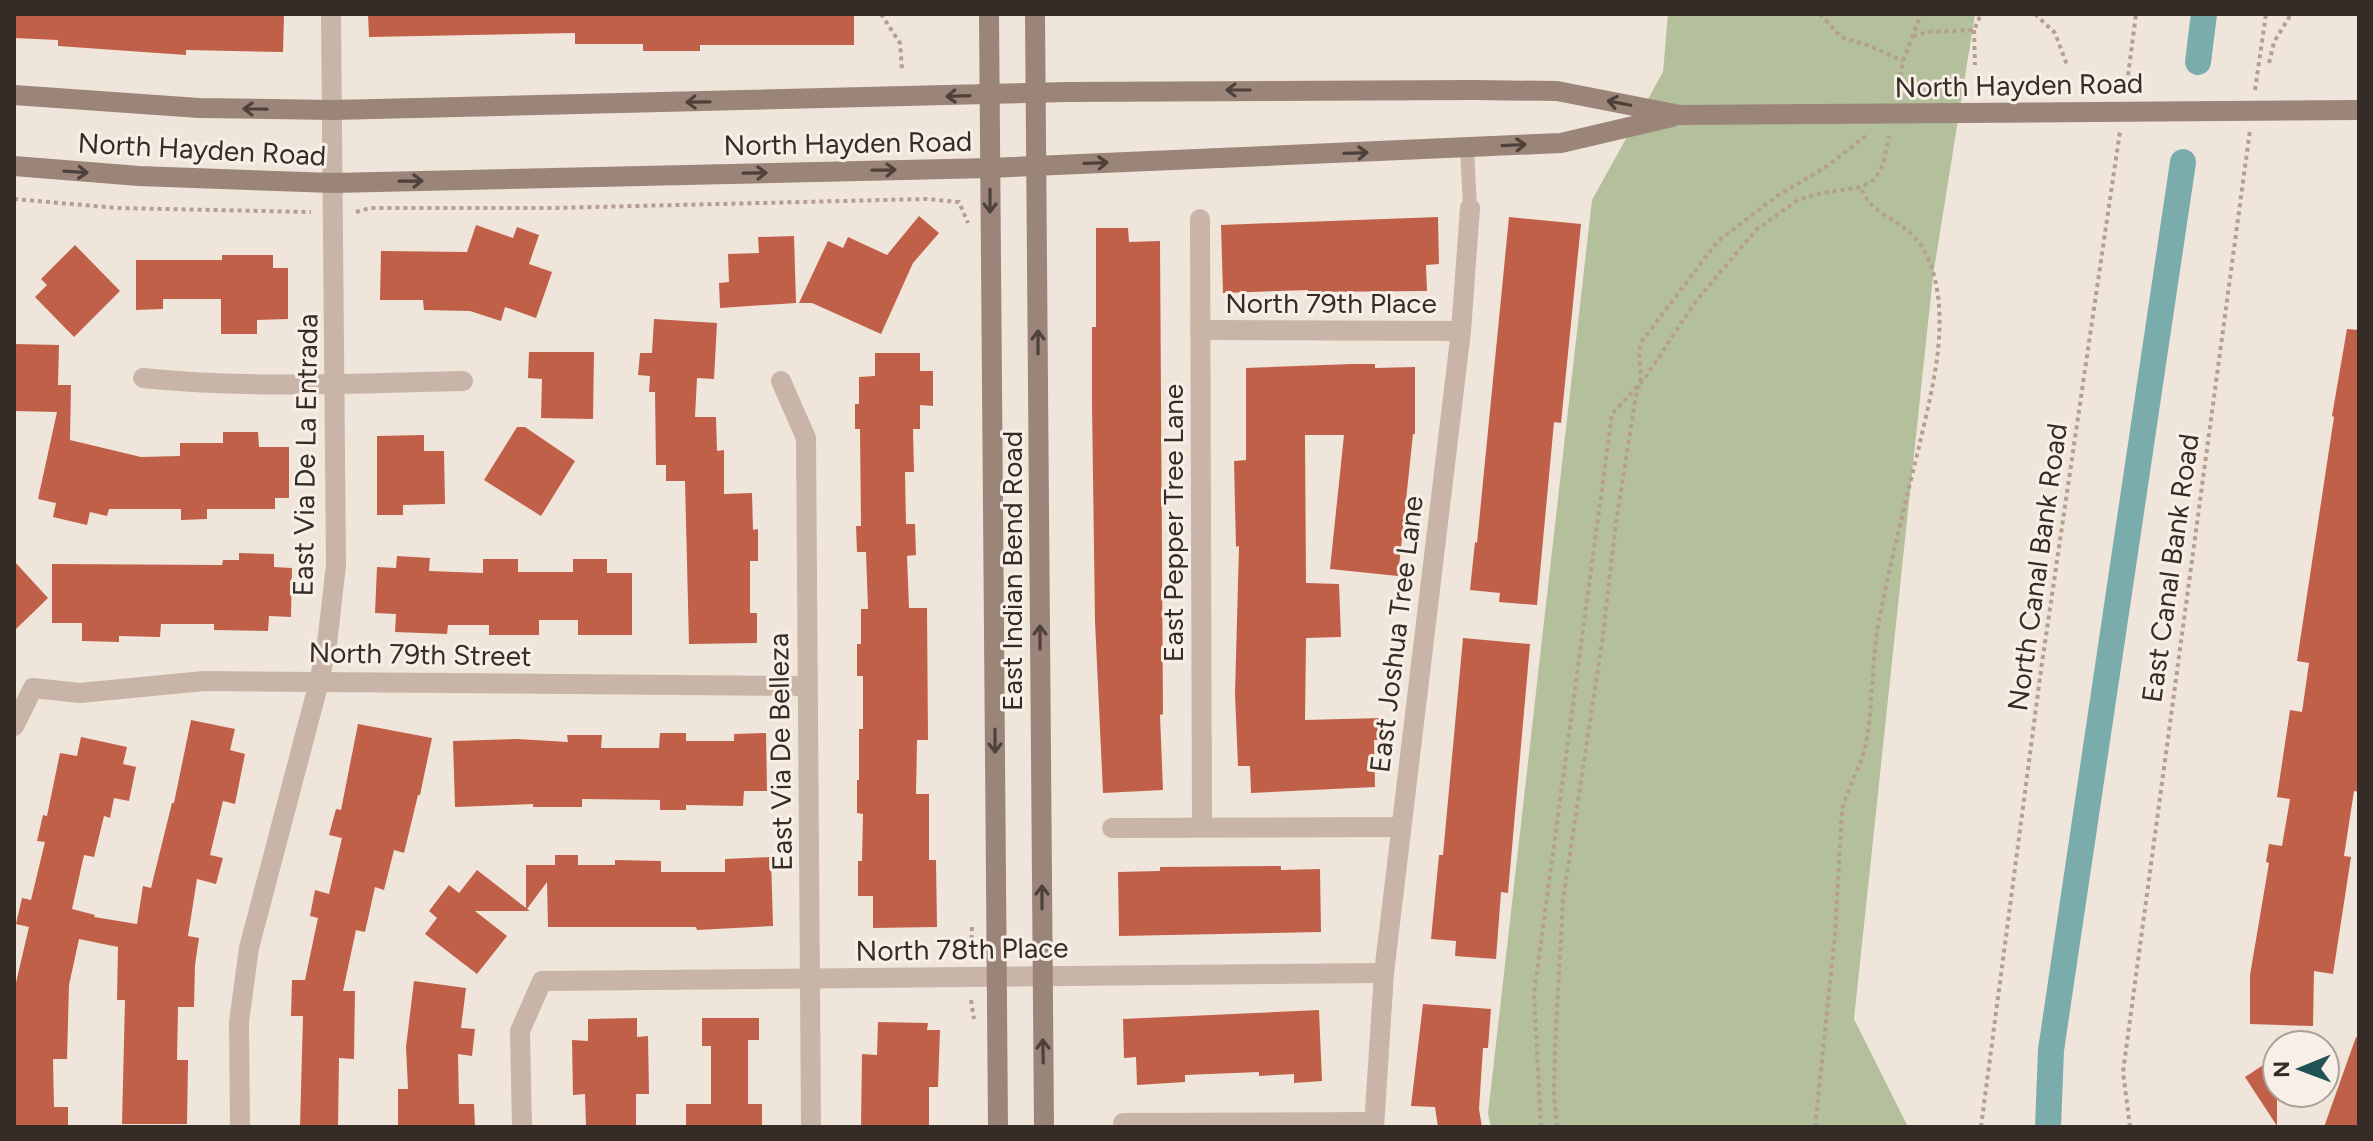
<svg xmlns="http://www.w3.org/2000/svg" width="2373" height="1141" viewBox="0 0 2373 1141" font-family="Figtree,sans-serif">
<style>
.green{fill:#b4bf9b}
.lines{fill:none;stroke-linecap:round;stroke-linejoin:round}
.canal{stroke:#7bacac;stroke-width:26}
.building{fill:#c16048}
.path{stroke:#b49f91;stroke-width:4;stroke-dasharray:4 4;stroke-linecap:butt}
.service{stroke:#c8b5a7;stroke-width:14}
.minor{stroke:#c8b5a7;stroke-width:20}
.secondary{stroke:#9b8478;stroke-width:20}
.oneway{stroke:#4e413b}
.labels{text-anchor:middle;dominant-baseline:central;stroke-width:6;stroke-linejoin:round;paint-order:stroke}
.street-label{font-size:28px;fill:#352b27;stroke:#f8efe6}
</style>
<rect width="100%" height="100%" fill="#f0e5da"/>
<path class="green" d="M1668 14H1975L1933 276 1854 1019 1908 1127H1491L1488 1114 1592 200 1663 72Z"/>
<g class="lines">
<g class="canal">
<path d="M2198 62 2204 14"/>
<path d="M2048 1127 2051 1050 2183 162"/>
</g>
</g>
<g class="building">
<path d="M14 14H284L283 52 186 50V55L58 46V40L14 38Z"/>
<path d="M368 14H854V45H700V51H643V44H575V33L369 37Z"/>
<path d="M919 216 939 233 913 263 881 334 812 303H799L828 241 843 248 848 237 887 255Z"/>
<path d="M1438 217 1439 264 1426 265 1427 291 1308 292V290L1223 293 1221 225Z"/>
<path d="M1509 217 1581 224 1561 423 1554 422 1537 605 1499 602 1500 593 1470 590 1475 542 1477 543Z"/>
<path d="M476 225 513 238 517 227 539 235 529 264 552 272 536 318 505 307 501 321 470 311 424 310 423 300H380L381 251 467 252Z"/>
<path d="M1096 228H1128L1129 242 1160 241 1163 714 1160 715 1163 790 1103 793 1095 621 1092 405V327H1096Z"/>
<path d="M794 236 796 303 720 308 719 283 729 282 728 254 759 253 758 237Z"/>
<path d="M75 245 120 291 74 337 35 297 47 285 41 279Z"/>
<path d="M222 255H273V268H288V319L257 320V334H221V299H163V309L136 310V260H222Z"/>
<path d="M654 319 717 323 714 379 697 378 695 417H716L717 451 724 450V494L752 493 753 530 758 529V561H750V613H757V643L689 644 685 481H666V465H656L655 392H649L650 376 638 375 640 353H652Z"/>
<path d="M2347 329 2359 330V792L2354 791 2344 856 2351 857 2333 974 2314 971 2313 1026 2250 1024V975L2269 863 2266 862 2269 844 2282 846 2290 799 2277 797 2290 710 2302 712 2309 663 2297 661 2334 417 2332 416Z"/>
<path d="M14 344 59 345 58 385H71L70 440 141 457 180 456V443H223V432H258L259 447H289V498H275V509H207V519L181 520V509H109L107 516 90 512 87 525 53 517 56 503 38 499 57 412 14 411Z"/>
<path d="M529 352H594L593 419 541 418 542 379 528 378Z"/>
<path d="M875 353H920V371H933V406L920 405V429H913L914 472H905L906 524H915L916 555 907 556 909 608H927L928 740H917L916 794H929V860H936L937 927 873 928V896H858V861H862L863 814 857 813V780H859V729H863V676H857V644H861V609H868L866 552H857L856 526H861L860 429H855V404H859V377L875 376Z"/>
<path d="M1352 364H1375V368L1415 367V434H1413L1398 576 1330 569 1344 435H1305L1306 583 1339 584 1341 637 1306 638 1305 720 1382 718V740H1374L1375 787 1251 793 1250 766H1238L1235 694 1239 546 1236 547 1234 461 1246 460V368Z"/>
<path d="M517 427H525L575 461 541 516 484 480Z"/>
<path d="M424 435V451H444L445 504 403 505V515H377V436Z"/>
<path d="M239 553 274 554V567L292 568 291 617 269 616 268 631 214 630V624H161L160 637 119 636V642L82 641V623H52V564L222 565 223 560H239Z"/>
<path d="M397 556 430 558 429 571 483 573V559H518V572H573V559H607V573H632V635H578V620H539V635H489V625H448L447 634 395 632 396 614 375 613 377 567 396 568Z"/>
<path d="M14 561 48 598 14 631Z"/>
<path d="M1463 638 1530 644 1508 893 1501 892 1496 959 1455 956 1456 941 1431 939 1439 855H1443Z"/>
<path d="M191 720 235 729 230 750 245 754 235 804 223 801 210 855 223 858 216 884 197 879 188 936 199 938 195 965 194 1007H178L177 1060H188L187 1124H122L125 1000H117L118 947 79 939 69 985 67 1059H53L54 1107H68V1127H14V991L29 927 16 924 22 898 31 900 45 842 37 841 43 815 47 816 60 753 77 756 81 737 127 747 123 764 136 767 129 801 114 798 110 818 104 816 94 857 84 855 72 909 95 915 94 917 137 924 143 886 151 888 172 803H174Z"/>
<path d="M358 724 432 738 420 795H418L404 853 394 850 384 890 375 887 365 932 356 930 343 991H355L354 1059 339 1058 338 1127H300L303 1016H291L292 980H305L318 918 310 916 315 890 329 894 342 838 329 835 336 809 341 810Z"/>
<path d="M660 733H686V741H734V734L766 733 767 791H744L743 806 686 805V810H660V800L582 799V807H533V804L455 807 453 741 517 739 568 742 567 735H602L601 748H659Z"/>
<path d="M555 855H578V865H615V860L661 861V872H725V859L771 857 773 926 697 930 696 927H548L547 882 527 909 530 911H475L507 936 477 974 425 934 437 918 429 911 449 885 459 893 477 870 526 908V865H555Z"/>
<path d="M1281 866V870L1320 869 1321 932 1119 936 1118 872 1160 871V867Z"/>
<path d="M414 981 466 988 461 1028 475 1029 472 1056 458 1054 459 1104H474L475 1127H398V1089H408L406 1047Z"/>
<path d="M1423 1004 1491 1009 1488 1048H1483L1479 1109 1482 1127H1438L1435 1107 1411 1106Z"/>
<path d="M1319 1010 1322 1081 1294 1083V1074L1259 1076V1072L1185 1075V1082L1137 1085 1136 1057 1124 1058 1123 1019Z"/>
<path d="M637 1018V1037L648 1036 649 1094H636V1127H586L585 1094 573 1095 572 1040 588 1041V1019Z"/>
<path d="M702 1018H759V1040H748V1104H762V1127H686V1104H711V1046H702Z"/>
<path d="M878 1022 928 1023 927 1030H940L938 1087H929V1127H861L862 1054 877 1055Z"/>
<path d="M2356 1037 2359 1038V1127H2324Z"/>
<path d="M2277 1056V1126L2245 1077Z"/>
</g>
<g class="lines">
<g class="path">
<path d="M881 14 900 43 902 70"/>
<path d="M1820 14 1841 37 1870 46 1903 61"/>
<path d="M2035 14 2055 33 2067 65"/>
<path d="M1974 30 1975 65"/>
<path d="M1913 36 1928 32 1974 30 1981 14"/>
<path d="M2269 63 2274 42 2291 14"/>
<path d="M2255 90 2266 14"/>
<path d="M2126 91 2136 14"/>
<path d="M1897 92 1903 61 1921 14"/>
<path d="M14 199 118 208 311 212"/>
<path d="M356 212 370 208H552L926 199 959 202 968 223"/>
<path d="M971 955 972 924"/>
<path d="M971 1000 974 1019"/>
<path d="M1541 1127 1534 994 1612 414 1645 378 1696 301 1757 229 1798 200 1821 193 1861 187 1875 179 1883 165 1889 136"/>
<path d="M1557 1127 1554 1094 1555 1048 1563 900 1602 642 1616 523 1635 401 1641 377 1639 351 1642 341 1718 241 1777 196 1826 167 1867 135"/>
<path d="M1815 1127 1835 935 1842 811C1847 787 1862 766 1866 743 1874 699 1871 654 1881 610 1892 557 1905 504 1918 451 1930 398 1947 338 1936 284 1932 264 1924 244 1908 231 1892 217 1867 210 1861 187"/>
<path d="M1981 1127 2041 670 2120 131"/>
<path d="M2130 1127 2123 1072 2250 130"/>
</g>
<path class="service" d="M1467 148 1470 208"/>
<g class="minor">
<path d="M1200 219 1202 827"/>
<path d="M1200 330 1461 331"/>
<path d="M143 378C249 389 357 383 463 381"/>
<path d="M781 381 806 438 811 1127"/>
<path d="M14 726 33 688 80 693 204 681 806 686"/>
<path d="M1112 828 1401 827"/>
<path d="M1123 1123 1373 1122"/>
<path d="M240 1127 239 1022 249 948 319 682 327 644 336 565 331 14"/>
<path d="M522 1127 520 1031 542 981 1384 973"/>
<path d="M1374 1127 1384 973 1461 331 1470 208"/>
</g>
<g class="secondary">
<path d="M989 14 998 1127"/>
<path d="M1035 14 1044 1127"/>
<path d="M14 95 199 108 333 110 1066 92 1473 90 1557 91 1680 115 2359 110"/>
<path d="M14 166 139 176 333 183 990 168 1561 143 1672 117"/>
</g>
</g>
<defs><path id="oneway-shaft" d="M-6 0H5M1.5-3L5.5 0L1.5 3" fill="none" stroke-width="1.6" stroke-linecap="round" stroke-linejoin="round" transform="scale(2)"/></defs>
<g class="oneway">
<use href="#oneway-shaft" transform="translate(1238 90) rotate(180)"/>
<use href="#oneway-shaft" transform="translate(958 96) rotate(178)"/>
<use href="#oneway-shaft" transform="translate(698 102) rotate(179)"/>
<use href="#oneway-shaft" transform="translate(1619 103) rotate(-169)"/>
<use href="#oneway-shaft" transform="translate(255 109) rotate(-179)"/>
<use href="#oneway-shaft" transform="translate(1514 145) rotate(-3)"/>
<use href="#oneway-shaft" transform="translate(1356 153) rotate(-2)"/>
<use href="#oneway-shaft" transform="translate(1096 163) rotate(-2)"/>
<use href="#oneway-shaft" transform="translate(884 170) rotate(-1)"/>
<use href="#oneway-shaft" transform="translate(76 172) rotate(4)"/>
<use href="#oneway-shaft" transform="translate(755 173) rotate(-1)"/>
<use href="#oneway-shaft" transform="translate(411 181) rotate(-1)"/>
<use href="#oneway-shaft" transform="translate(990 201) rotate(90)"/>
<use href="#oneway-shaft" transform="translate(1038 342) rotate(-90)"/>
<use href="#oneway-shaft" transform="translate(1040 637) rotate(-90)"/>
<use href="#oneway-shaft" transform="translate(995 741) rotate(90)"/>
<use href="#oneway-shaft" transform="translate(1042 897) rotate(-90)"/>
<use href="#oneway-shaft" transform="translate(1043 1051) rotate(-91)"/>
</g>
<g class="labels">
<g class="street-label">
<text transform="translate(2019 85) rotate(-1)">North Hayden Road</text>
<text transform="translate(848 143) rotate(-1)">North Hayden Road</text>
<text transform="translate(202 149) rotate(3)">North Hayden Road</text>
<text x="1331" y="303">North 79th Place</text>
<text transform="translate(305 455) rotate(-89)">East Via De La Entrada</text>
<text transform="translate(1173 523) rotate(-90)">East Pepper Tree Lane</text>
<text transform="translate(2037 567) rotate(-82)">North Canal Bank Road</text>
<text transform="translate(2170 568) rotate(-82)">East Canal Bank Road</text>
<text transform="translate(1012 571) rotate(-90)">East Indian Bend Road</text>
<text transform="translate(1396 634) rotate(-83)">East Joshua Tree Lane</text>
<text transform="translate(420 654) rotate(1)">North 79th Street</text>
<text transform="translate(780 752) rotate(-91)">East Via De Belleza</text>
<text transform="translate(962 949) rotate(-1)">North 78th Place</text>
</g>
</g>
<rect width="2373" height="1141" fill="none" stroke="#352b27" stroke-width="32"/>
<g transform="translate(2301 1069) rotate(269)"><circle r="38" fill="#f8efe6" stroke="#aaa19a" stroke-width="2"/>
<path d="M0-6L14 30L0 20L-14 30Z" fill="#1f5354"/>
<text y="-12" font-size="22" font-weight="bold" text-anchor="middle" fill="#352b27">N</text>
</g>
</svg>
